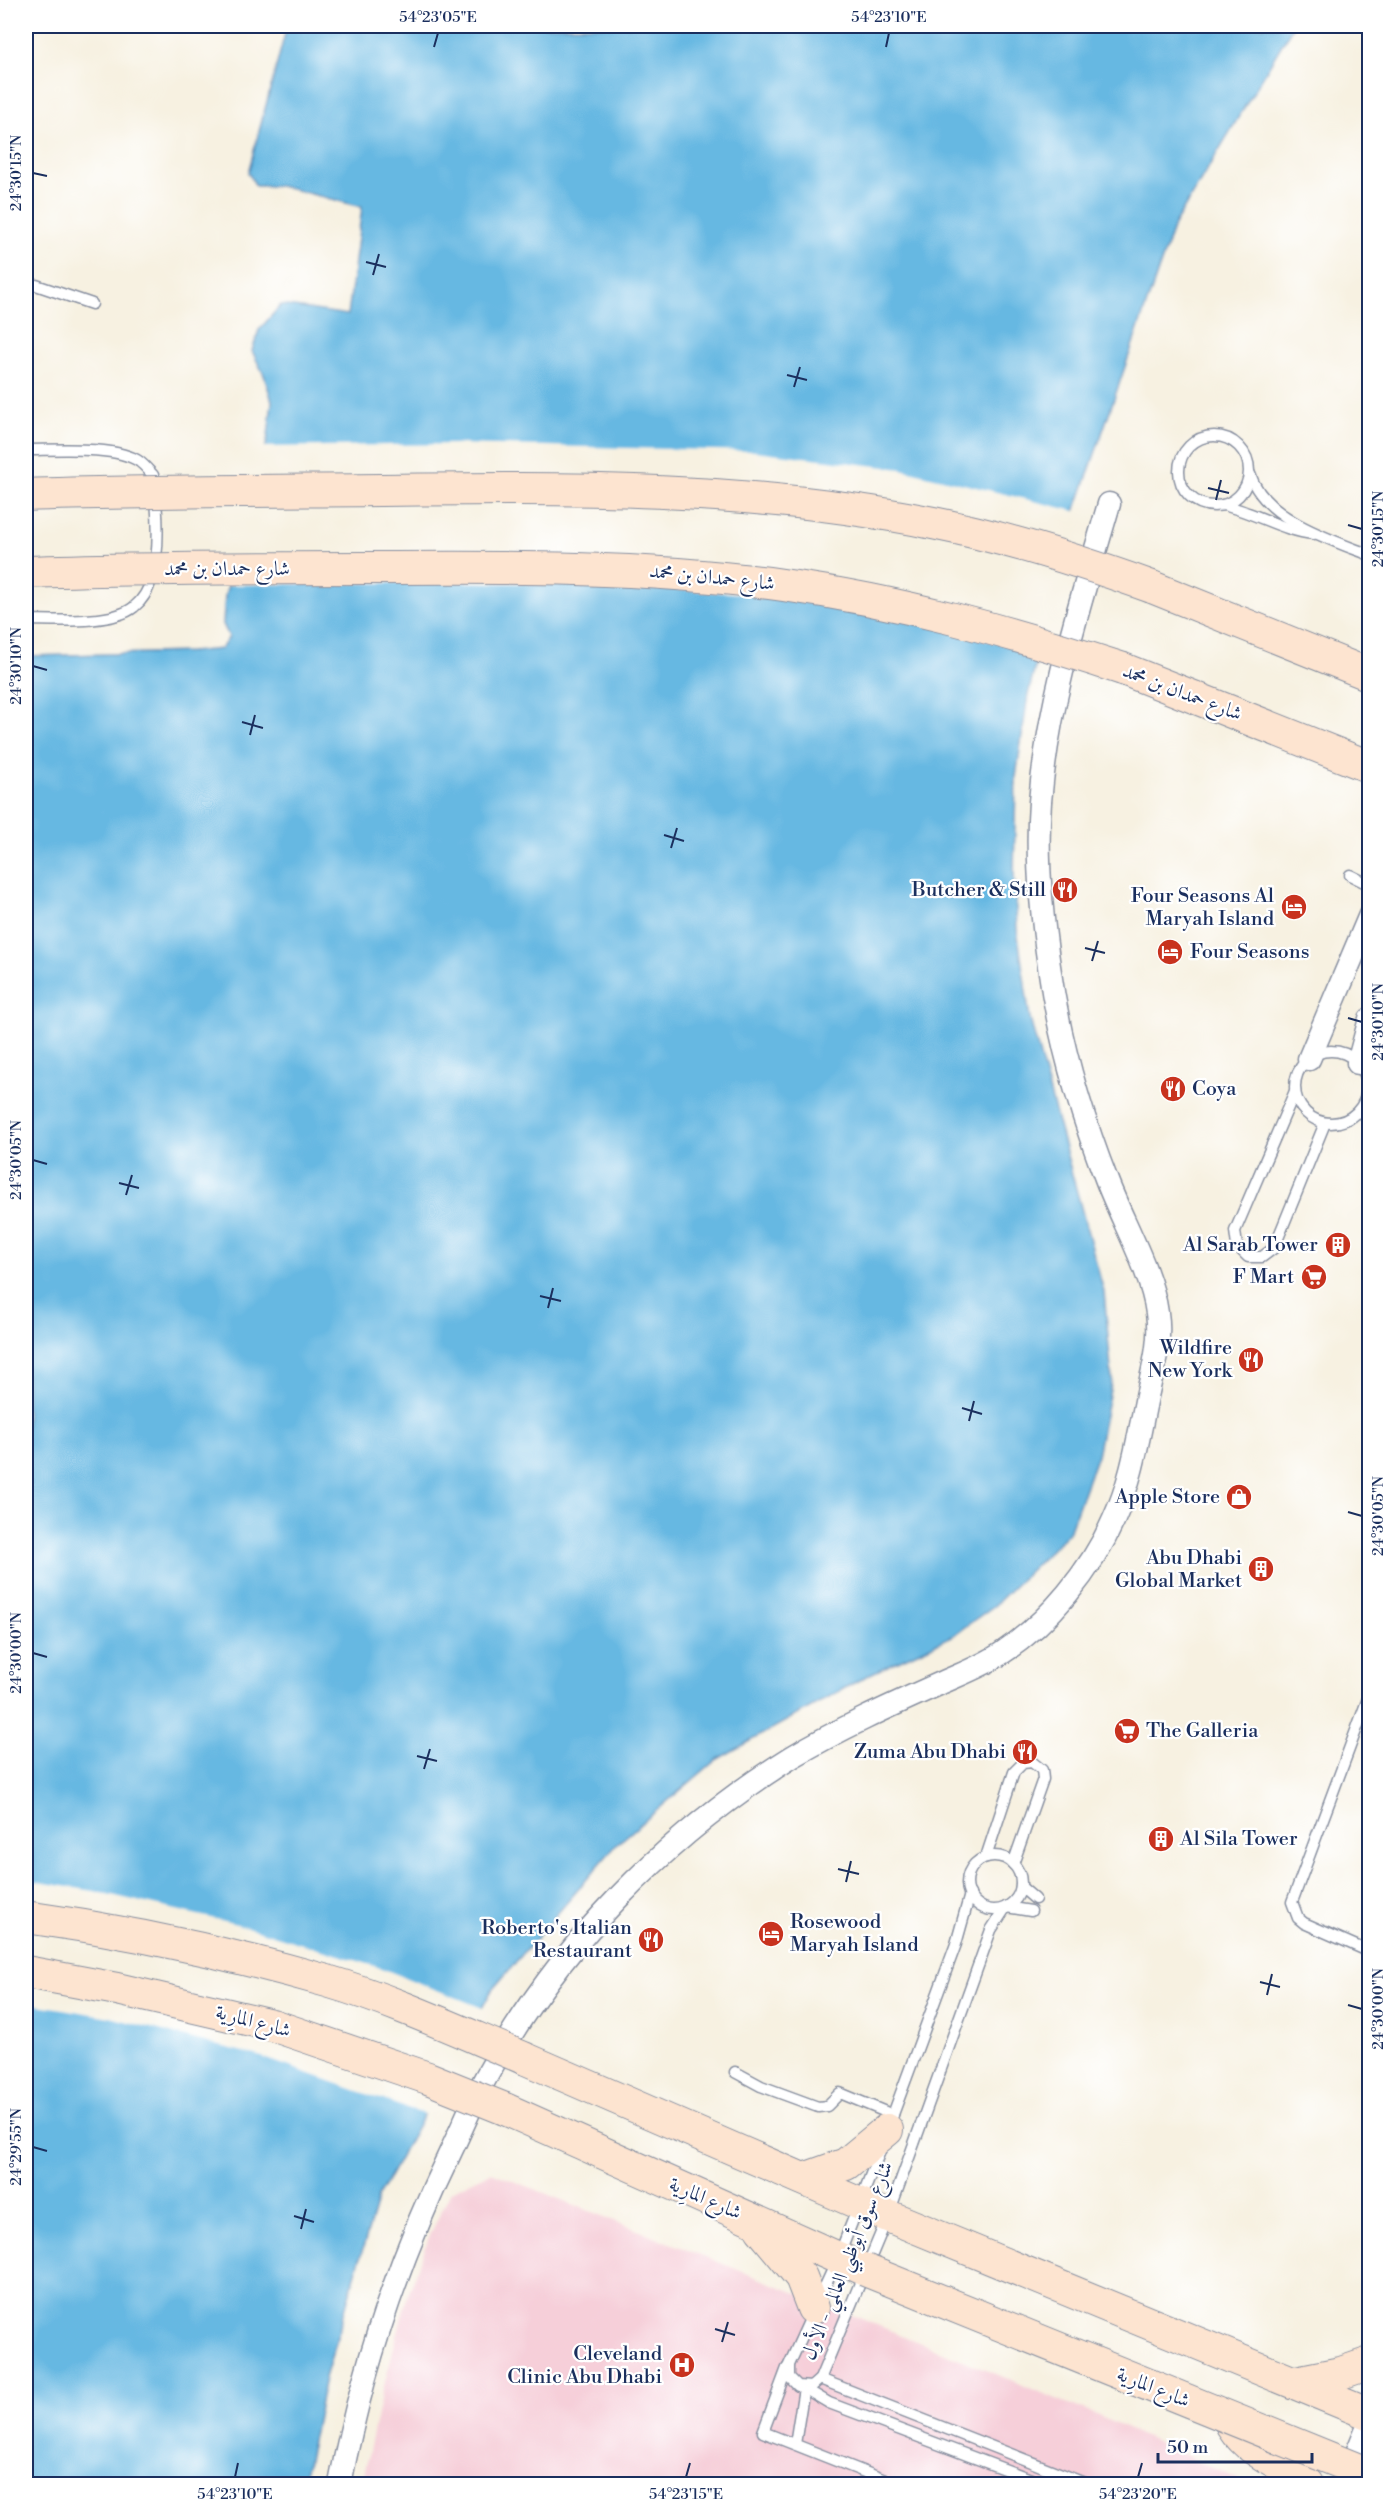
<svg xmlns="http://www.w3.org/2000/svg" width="1395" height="2510" viewBox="0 0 1395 2510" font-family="'Libre Bodoni',Amiri,serif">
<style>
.built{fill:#f6cfd9}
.water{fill:#66b8e2;stroke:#4074a0;stroke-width:1.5}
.pier{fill:#f7f1e1}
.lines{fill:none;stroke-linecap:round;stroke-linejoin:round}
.lane-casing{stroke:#8990a0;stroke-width:13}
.street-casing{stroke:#8990a0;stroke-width:25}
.secondary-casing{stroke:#8990a0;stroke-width:34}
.lane{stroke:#fff;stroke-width:10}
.street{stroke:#fff;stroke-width:22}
.secondary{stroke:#fde4d0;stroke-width:32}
.secondary-bridge-casing{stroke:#8990a0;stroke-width:34;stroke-linecap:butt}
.secondary-bridge{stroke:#fde4d0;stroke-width:32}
.ticks{fill:none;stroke:#1b2f5e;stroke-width:2}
.labels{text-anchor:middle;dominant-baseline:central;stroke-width:4.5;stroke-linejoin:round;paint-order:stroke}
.street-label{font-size:20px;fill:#1b2f5e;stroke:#fff}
.poi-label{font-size:20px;fill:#1b2f5e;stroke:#fff;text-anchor:end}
.neatline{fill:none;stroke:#1b2f5e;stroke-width:2}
.ticks-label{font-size:15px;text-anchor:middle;fill:#1b2f5e}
</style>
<rect width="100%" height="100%" fill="#fff"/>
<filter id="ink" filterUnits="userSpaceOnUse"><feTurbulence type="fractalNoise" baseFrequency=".0167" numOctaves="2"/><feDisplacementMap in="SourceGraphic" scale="12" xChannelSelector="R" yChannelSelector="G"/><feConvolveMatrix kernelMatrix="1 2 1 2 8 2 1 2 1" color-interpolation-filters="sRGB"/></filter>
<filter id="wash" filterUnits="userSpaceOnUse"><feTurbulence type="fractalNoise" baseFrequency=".008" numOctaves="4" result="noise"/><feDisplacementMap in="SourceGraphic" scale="24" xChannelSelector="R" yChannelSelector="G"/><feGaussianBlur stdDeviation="1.35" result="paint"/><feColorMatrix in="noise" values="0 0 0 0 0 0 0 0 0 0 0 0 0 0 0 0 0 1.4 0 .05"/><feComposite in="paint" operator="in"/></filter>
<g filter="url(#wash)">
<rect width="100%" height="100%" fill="#f7f1e1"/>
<path class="built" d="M491 2172 877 2325 1098 2416 1249 2484H362L379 2405 406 2301 429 2237 451 2191Z"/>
<path class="water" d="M287 26H1293L1174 225 1069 529 1028 695 1016 777 1014 873 1017 929 1030 1019 1104 1292 1112 1380 1097 1455 1069 1532 995 1605 952 1636 870 1674 716 1760 616 1845 492 1990 378 2197 325 2378 303 2484H26V656L190 652 221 649 229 637 223 624 225 595 252 511 268 436 272 401 264 375 252 351 259 330 281 305 348 315 362 207 280 186H256L248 173Z"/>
<g class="pier">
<path d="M457 444 755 451 901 469 1079 512 1040 654 896 616 750 594 603 585 455 582 225 585 249 510 263 447Z"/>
<path d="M26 1880 94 1891 237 1924 381 1968 485 2009 426 2115 262 2057 110 2017 26 2003Z"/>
</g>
</g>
<g filter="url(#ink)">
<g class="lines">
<g class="lane-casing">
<g id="lane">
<path d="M26 285H36L92 304"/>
<circle cx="1214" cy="471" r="35"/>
<path d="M26 450C54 450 117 445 140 462 145 466 149 471 153 475 158 510 166 582 134 607 112 625 53 620 26 620"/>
<path d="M1250 474C1264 519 1329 539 1370 555"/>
<path d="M1223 505C1254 512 1283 531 1314 534"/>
<path d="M1350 875 1370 885"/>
<circle cx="1331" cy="1087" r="36"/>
<path d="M1295 1091 1235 1231 1237 1246 1248 1257H1262L1274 1248 1325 1123"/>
<path d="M1358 1112 1370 1116"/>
<path d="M1370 1693 1292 1902 1298 1918 1304 1923 1370 1952"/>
<circle cx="994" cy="1883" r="27"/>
<path d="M986 1857 1014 1772 1023 1763 1032 1762 1042 1770 1043 1779 1013 1864"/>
<path d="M1021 1887 1035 1899"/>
<path d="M735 2072 761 2086 818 2107 827 2106 840 2093 893 2115"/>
<path d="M888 2128 956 1944 970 1894"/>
<path d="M882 2146 838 2258 789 2365V2377L798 2386 811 2387 820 2379 888 2216 991 1930 1006 1907 1031 1911"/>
<path d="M787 2368 763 2432 895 2484"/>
<path d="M820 2379 1087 2484"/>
<path d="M804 2388 829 2403 1044 2484"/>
<path d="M795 2444 804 2388"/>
</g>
</g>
<g class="street-casing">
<g id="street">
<path d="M1309 1059 1370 915"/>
<path d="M1358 1063 1370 1019"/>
<path d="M340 2484C362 2368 399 2258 451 2151 463 2126 473 2101 486 2077 558 1946 665 1836 792 1757 839 1729 890 1706 939 1684 961 1674 983 1666 1002 1653 1050 1621 1091 1571 1114 1519 1131 1482 1137 1445 1145 1406 1151 1375 1162 1344 1157 1313 1152 1272 1122 1221 1107 1181 1080 1112 1059 1040 1049 966 1041 912 1036 856 1040 802 1048 701 1081 601 1109 504"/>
<path d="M1344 2484 1370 2421"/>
</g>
</g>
<g class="secondary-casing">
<g id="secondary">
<path d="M1152 587 1370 675"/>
<path d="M1123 669 1370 767"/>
<path d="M526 2059 888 2216 1370 2414"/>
<path d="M505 2109 865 2270"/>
<path d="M804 2179 846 2164 887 2130"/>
<path d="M761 2229 801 2277 813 2308"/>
<path d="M1296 2382 1341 2373 1370 2363"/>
<path d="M1228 2418C1246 2455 1279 2458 1307 2484"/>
</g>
</g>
<use href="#lane" class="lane"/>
<use href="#street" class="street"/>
<use href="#secondary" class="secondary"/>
<g class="secondary-bridge-casing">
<g id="secondary-bridge">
<path d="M26 495C144 491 262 491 380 490 565 488 751 486 933 523 1008 538 1080 561 1152 587"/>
<path d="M26 572C141 568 256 568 371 568 509 567 645 566 783 585 899 601 1011 632 1123 669"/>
<path d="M26 1917C127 1931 229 1953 327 1981 395 2001 461 2032 526 2059"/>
<path d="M26 1972 117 1989 272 2025 428 2078 505 2109"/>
<path d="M865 2270 1364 2472"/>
</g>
</g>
<use href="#secondary-bridge" class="secondary-bridge"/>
</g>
</g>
<path class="ticks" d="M434 47 438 33M886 47 889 33M33 173 47 176M366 262 386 267M373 275 379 254M787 375 807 380M794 387 800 367M1208 488 1229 493M1216 500 1221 480M1348 525 1362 529M33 666 47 670M242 722 263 728M250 735 255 715M664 835 684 841M671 848 677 828M1085 948 1105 953M1092 961 1098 941M1348 1018 1362 1022M33 1160 47 1164M119 1183 139 1188M126 1195 132 1175M540 1296 561 1301M548 1308 553 1288M962 1408 982 1414M969 1421 974 1401M1348 1512 1362 1516M33 1653 47 1657M417 1756 437 1761M424 1769 430 1749M838 1869 859 1874M846 1882 851 1861M1260 1982 1280 1987M1267 1995 1272 1974M1348 2005 1362 2009M33 2147 47 2151M294 2216 314 2222M301 2229 306 2209M715 2329 735 2335M722 2342 728 2322M235 2477 238 2463M686 2477 690 2463M1138 2477 1142 2463"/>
<defs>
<g id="restaurant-disc" transform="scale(1.35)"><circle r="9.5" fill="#c8321e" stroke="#fff"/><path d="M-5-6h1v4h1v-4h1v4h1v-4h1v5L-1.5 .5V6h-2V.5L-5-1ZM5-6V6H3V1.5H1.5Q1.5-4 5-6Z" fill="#fff"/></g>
<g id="hotel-disc" transform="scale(1.35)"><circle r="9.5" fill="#c8321e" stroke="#fff"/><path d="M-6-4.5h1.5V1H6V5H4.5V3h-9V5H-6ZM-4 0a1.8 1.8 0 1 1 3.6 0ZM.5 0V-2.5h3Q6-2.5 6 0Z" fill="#fff"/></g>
<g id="building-disc" transform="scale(1.35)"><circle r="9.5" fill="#c8321e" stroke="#fff"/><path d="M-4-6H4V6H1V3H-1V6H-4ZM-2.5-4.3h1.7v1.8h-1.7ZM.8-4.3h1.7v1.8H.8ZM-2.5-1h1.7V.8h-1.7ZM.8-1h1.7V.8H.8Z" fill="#fff"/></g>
<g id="supermarket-disc" transform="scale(1.35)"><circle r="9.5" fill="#c8321e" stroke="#fff"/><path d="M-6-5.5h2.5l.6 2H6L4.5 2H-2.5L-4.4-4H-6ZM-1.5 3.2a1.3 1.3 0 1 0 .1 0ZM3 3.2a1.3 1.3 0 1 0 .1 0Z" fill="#fff"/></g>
<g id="shop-disc" transform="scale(1.35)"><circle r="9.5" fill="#c8321e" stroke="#fff"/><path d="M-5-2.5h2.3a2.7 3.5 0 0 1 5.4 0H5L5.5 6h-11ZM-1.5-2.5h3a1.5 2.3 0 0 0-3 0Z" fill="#fff"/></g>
<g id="hospital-disc" transform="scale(1.35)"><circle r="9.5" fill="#c8321e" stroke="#fff"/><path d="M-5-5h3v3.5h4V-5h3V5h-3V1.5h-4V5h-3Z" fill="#fff"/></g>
</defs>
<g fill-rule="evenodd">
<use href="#restaurant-disc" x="1065" y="890"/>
<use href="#hotel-disc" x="1294" y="907"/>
<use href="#hotel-disc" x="1170" y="952"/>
<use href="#restaurant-disc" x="1173" y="1089"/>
<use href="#building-disc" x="1338" y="1245"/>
<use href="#supermarket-disc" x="1314" y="1277"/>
<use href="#restaurant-disc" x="1251" y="1360"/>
<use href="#shop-disc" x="1239" y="1497"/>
<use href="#building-disc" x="1261" y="1569"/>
<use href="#supermarket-disc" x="1127" y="1731"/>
<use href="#restaurant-disc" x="1025" y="1752"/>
<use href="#building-disc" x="1161" y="1839"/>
<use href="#hotel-disc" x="771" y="1934"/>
<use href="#restaurant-disc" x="651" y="1940"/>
<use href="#hospital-disc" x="682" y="2365"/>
</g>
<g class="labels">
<g class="street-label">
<text x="227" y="569">شارع حمدان بن محمد</text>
<text transform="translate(712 578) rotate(6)">شارع حمدان بن محمد</text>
<text transform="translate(1182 693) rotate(21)">شارع حمدان بن محمد</text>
<text transform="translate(253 2022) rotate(15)">شارع المارِية</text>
<text transform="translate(705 2199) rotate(24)">شارع المارِية</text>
<text transform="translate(848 2261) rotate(-68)">شارع سوق أبوظبي العالمي - الأول</text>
<text transform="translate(1153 2388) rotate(22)">شارع المارِية</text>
</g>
<g class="poi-label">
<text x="1046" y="890">Butcher &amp; Still</text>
<text x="1274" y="896">Four Seasons Al<tspan x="1274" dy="23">Maryah Island</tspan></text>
<text x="1190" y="952" text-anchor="start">Four Seasons</text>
<text x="1192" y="1089" text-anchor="start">Coya</text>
<text x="1318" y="1245">Al Sarab Tower</text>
<text x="1294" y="1277">F Mart</text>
<text x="1232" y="1348">Wildfire<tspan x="1232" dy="23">New York</tspan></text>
<text x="1220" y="1497">Apple Store</text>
<text x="1242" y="1558">Abu Dhabi<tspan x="1242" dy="23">Global Market</tspan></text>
<text x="1146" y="1731" text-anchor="start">The Galleria</text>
<text x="1006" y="1752">Zuma Abu Dhabi</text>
<text x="1180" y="1839" text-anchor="start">Al Sila Tower</text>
<text x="790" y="1922" text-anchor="start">Rosewood<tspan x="790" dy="23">Maryah Island</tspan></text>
<text x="632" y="1928">Roberto's Italian<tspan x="632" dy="23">Restaurant</tspan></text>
<text x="662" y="2354">Cleveland<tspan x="662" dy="23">Clinic Abu Dhabi</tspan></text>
</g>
</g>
<rect width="1395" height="2510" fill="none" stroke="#fff" stroke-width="66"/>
<path d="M1158 2453v9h154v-9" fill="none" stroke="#1b2f5e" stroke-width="3"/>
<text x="1167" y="2453" font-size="18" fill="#1b2f5e" stroke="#ffffff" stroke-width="4.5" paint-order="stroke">50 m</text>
<rect x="33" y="33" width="1329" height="2444" class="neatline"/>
<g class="ticks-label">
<text x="438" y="22">54°23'05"E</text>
<text x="889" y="22">54°23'10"E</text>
<text transform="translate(16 173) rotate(-90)" y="5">24°30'15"N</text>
<text transform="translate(1378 529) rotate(-90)" y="5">24°30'15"N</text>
<text transform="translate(16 666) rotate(-90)" y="5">24°30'10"N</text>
<text transform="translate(1378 1022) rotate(-90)" y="5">24°30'10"N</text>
<text transform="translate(16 1160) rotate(-90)" y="5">24°30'05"N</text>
<text transform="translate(1378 1516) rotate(-90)" y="5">24°30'05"N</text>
<text transform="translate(16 1653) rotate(-90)" y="5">24°30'00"N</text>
<text transform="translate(1378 2009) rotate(-90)" y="5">24°30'00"N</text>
<text transform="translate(16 2147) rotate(-90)" y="5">24°29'55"N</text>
<text x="235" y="2499">54°23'10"E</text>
<text x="686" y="2499">54°23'15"E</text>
<text x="1138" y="2499">54°23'20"E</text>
</g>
</svg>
